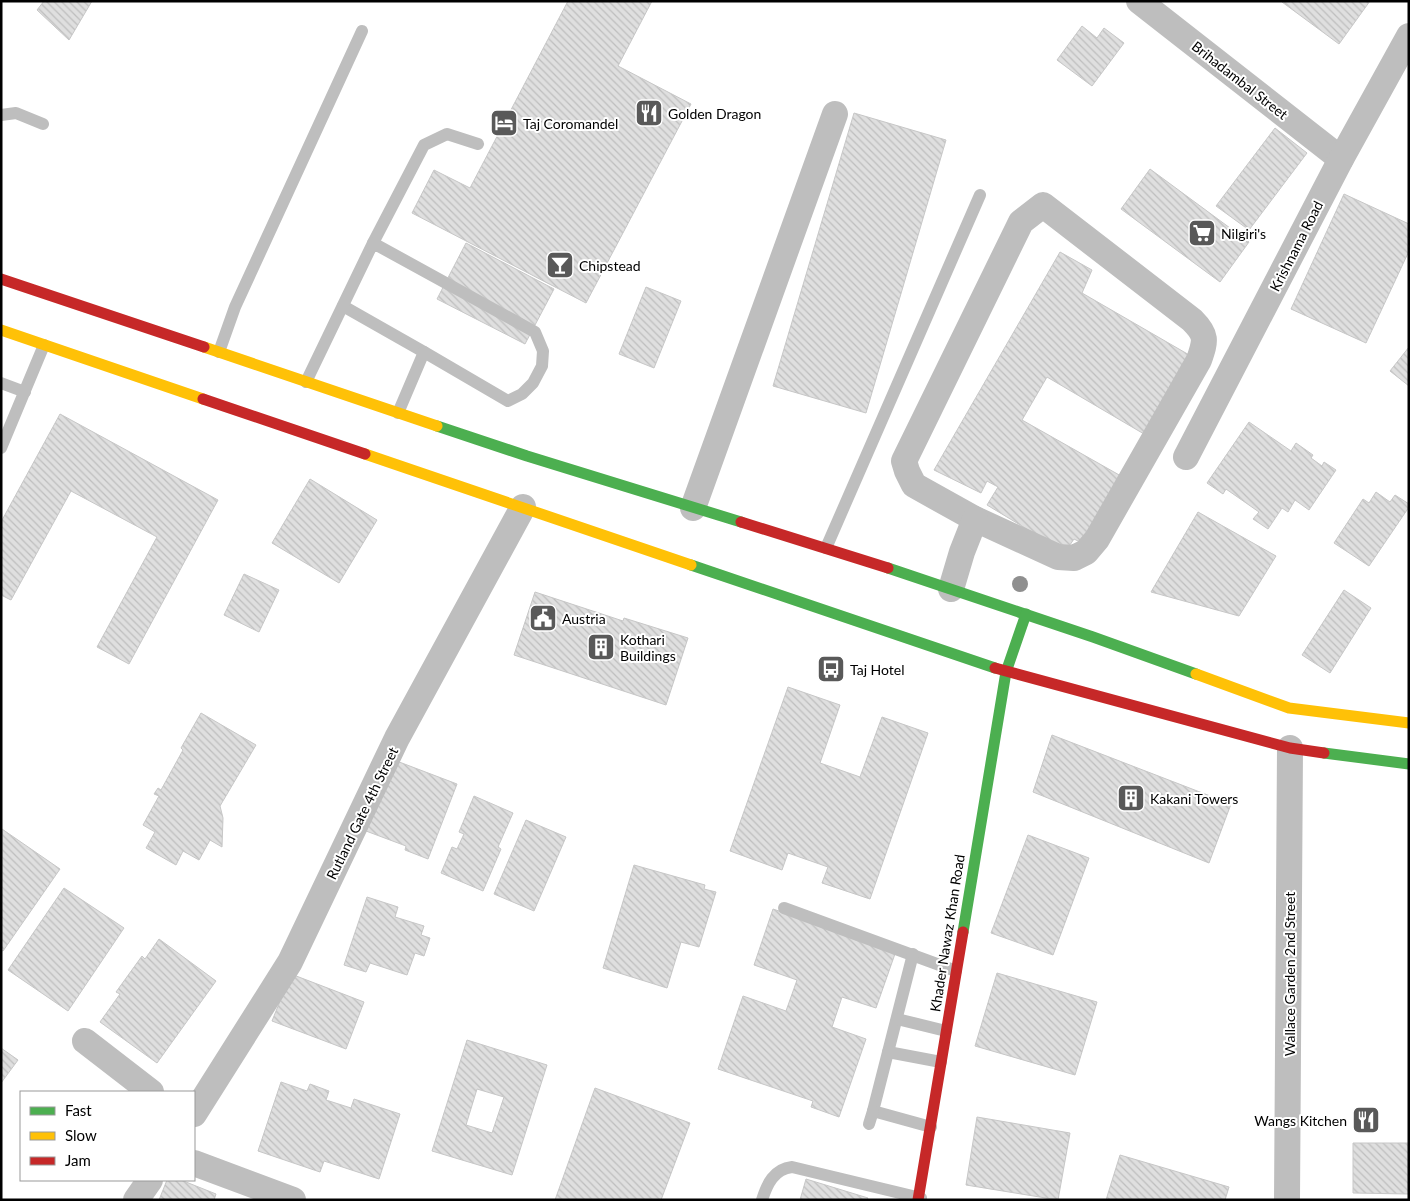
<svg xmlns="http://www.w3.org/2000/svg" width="1410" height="1201" viewBox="0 0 1410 1201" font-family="Lato,sans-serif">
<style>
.building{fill:url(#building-back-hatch);stroke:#c7c7c7;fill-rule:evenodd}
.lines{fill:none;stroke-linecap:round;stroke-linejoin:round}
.lane{stroke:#bebebe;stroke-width:12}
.street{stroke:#bebebe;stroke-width:26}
.fast{stroke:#4caf50;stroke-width:11}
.slow{stroke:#ffc107;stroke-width:11}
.jam{stroke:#c62828;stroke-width:11}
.tree{fill:#8f8f8f}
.labels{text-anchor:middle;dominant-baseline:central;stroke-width:4;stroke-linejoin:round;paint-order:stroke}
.street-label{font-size:14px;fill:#000;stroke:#fff}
.poi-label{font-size:14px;fill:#000;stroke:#fff;text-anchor:start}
</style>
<defs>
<pattern id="building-back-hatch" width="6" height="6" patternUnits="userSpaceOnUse" patternTransform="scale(1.25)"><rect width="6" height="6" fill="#dfdfdf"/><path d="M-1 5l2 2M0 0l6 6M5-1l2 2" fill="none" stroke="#bebebe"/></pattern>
</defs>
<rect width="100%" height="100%" fill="#fff"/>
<g class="building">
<path d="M44 1H92L69 40 37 10Z"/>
<path d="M568 1H652L618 66 691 104 586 303 412 213 434 170 470 188Z"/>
<path d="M1283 1H1370L1339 44 1282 2Z"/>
<path d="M1082 26 1097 38 1104 28 1124 43 1092 86 1057 60Z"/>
<path d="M854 113 946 140 866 413 773 386Z"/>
<path d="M1275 128 1307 153 1249 230 1216 206Z"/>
<path d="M1150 169 1249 242 1220 282 1121 209Z"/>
<path d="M1344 194 1409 224V251L1366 343 1291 309Z"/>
<path d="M466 243 554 289 525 344 437 299Z"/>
<path d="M1060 252 1092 270 1082 293 1191 356 1144 434 1047 377 1022 420 1121 476 1084 544 1074 539 1065 552 987 505 998 487 987 481 981 493 934 470Z"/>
<path d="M646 287 681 301 654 368 619 354Z"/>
<path d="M1409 347V386L1390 371Z"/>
<path d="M60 414 218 500 129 664 97 647 157 537 71 491 11 600 1 595V522Z"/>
<path d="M1249 422 1291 451 1296 443 1313 455 1311 458 1322 466 1324 462 1336 470 1309 510 1295 500 1288 512 1282 508 1268 529 1253 519 1259 512 1226 489 1223 494 1207 483Z"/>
<path d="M310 479 377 520 339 583 272 543Z"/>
<path d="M1376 492 1390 502 1395 495 1409 504V507L1369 566 1334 543 1363 499 1369 503Z"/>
<path d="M1198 512 1276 556 1239 616 1151 592Z"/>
<path d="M244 574 279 590 259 632 224 615Z"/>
<path d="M1344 590 1371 608 1330 673 1302 655Z"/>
<path d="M535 592 623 621 624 618 688 638 666 705 514 655Z"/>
<path d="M788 687 840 705 820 763 860 777 882 717 928 733 870 899 822 883 828 867 788 853 782 870 730 851Z"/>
<path d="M201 713 256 745 220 806 223 818 222 847 210 840 199 860 183 851 176 865 146 848 155 832 143 825 159 796 154 794 158 788 161 790 183 750 181 748Z"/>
<path d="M1052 735 1231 804 1209 863 1033 792Z"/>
<path d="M394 760 457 784 428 859 405 850 406 846 366 831Z"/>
<path d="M474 796 513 813 498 847 501 849 483 891 441 873 452 847 457 849 464 834 459 832Z"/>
<path d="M526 820 566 837 534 911 494 894Z"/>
<path d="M2 829 60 869 3 951 1 950Z"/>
<path d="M1028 835 1089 858 1053 955 991 933Z"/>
<path d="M634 865 705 885 704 889 716 892 699 947 681 942 667 988 603 968Z"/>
<path d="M64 888 124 928 68 1011 8 970Z"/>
<path d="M367 897 398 907 395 917 424 926 421 935 430 938 424 956 415 953 407 975 370 963 366 972 344 965Z"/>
<path d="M773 909 896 951 876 1008 842 997 832 1027 866 1039 839 1117 811 1107 813 1101 718 1069 743 996 786 1011 797 980 754 965Z"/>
<path d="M159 939 216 981 157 1063 100 1022 120 994 116 992 142 956 145 959Z"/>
<path d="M997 973 1097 1002 1075 1075 975 1046Z"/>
<path d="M291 974 364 1002 346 1049 272 1021Z"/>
<path d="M467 1040 547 1065 512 1175 432 1151ZM477 1089 504 1097 492 1133 466 1125Z"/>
<path d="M1 1048 18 1060 1 1083Z"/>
<path d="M281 1082 307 1091 310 1084 329 1091 326 1100 351 1108 354 1099 400 1114 379 1179 324 1161 320 1172 258 1151Z"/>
<path d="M595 1088 690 1123 661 1200H555Z"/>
<path d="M977 1117 1070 1133 1058 1200 966 1185Z"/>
<path d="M1353 1143H1409V1194L1353 1193Z"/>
<path d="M1120 1155 1229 1187 1225 1200H1106Z"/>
<path d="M806 1179 868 1198 867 1200H800Z"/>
<path d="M167 1180H181L216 1194 214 1200H159Z"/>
</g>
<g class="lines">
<g class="lane">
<path d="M1 115 16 113 43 124"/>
<path d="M373 243 424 145 447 134 478 144"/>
<path d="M343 306 424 352"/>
<path d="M219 352 235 307 362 31"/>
<path d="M306 382 373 243 535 332 543 351 542 366 533 383 522 394 508 401 424 352 398 413"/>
<path d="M1 383 25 392"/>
<path d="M1 448 44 345"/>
<path d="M826 548 980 195"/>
<path d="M784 908 956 971"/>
<path d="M913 954 873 1111 931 1127"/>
<path d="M897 1019 946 1031"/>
<path d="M888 1052 941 1062"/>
<path d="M869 1124 873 1111"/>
<path d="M762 1200C767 1184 774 1169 792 1167L921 1198"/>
</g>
<g class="street">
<path d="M1139 1 1341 159"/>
<path d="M1043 205 1192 320C1207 335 1206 340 1199 360L1097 539 1086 552 1074 558 1058 557 975 519 914 485 907 471 904 461 1021 222Z"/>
<path d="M1186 457 1341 159 1409 36"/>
<path d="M693 508 835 114"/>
<path d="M951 589 962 552 975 519"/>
<path d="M85 1041 151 1092"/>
<path d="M194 1114 290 962 397 738 523 507"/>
<path d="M194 1163 293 1200"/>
<path d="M136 1200 150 1180"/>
<path d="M1287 1200 1290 748"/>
</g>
<g class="fast">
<path d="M437 426 527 456 741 522"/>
<path d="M691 565 995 668"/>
<path d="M888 568 1093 637 1196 674"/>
<path d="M1324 753 1409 764"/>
<path d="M963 932 1006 672 1026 614"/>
</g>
<g class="slow">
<path d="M1 330 203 399"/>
<path d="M204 347 437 426"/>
<path d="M365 454 691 565"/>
<path d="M1196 674 1289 708 1409 723"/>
</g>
<g class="jam">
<path d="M1 279 204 347"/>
<path d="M203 399 365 454"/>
<path d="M741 522 888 568"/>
<path d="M995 668 1290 748 1324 753"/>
<path d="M918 1200 963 932"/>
</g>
</g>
<circle class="tree" cx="1020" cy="584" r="8"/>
<defs>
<g id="restaurant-square" transform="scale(1.4375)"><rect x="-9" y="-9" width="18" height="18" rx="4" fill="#595959" stroke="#fff"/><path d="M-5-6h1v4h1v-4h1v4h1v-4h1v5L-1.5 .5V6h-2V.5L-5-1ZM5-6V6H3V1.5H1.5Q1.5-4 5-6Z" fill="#fff"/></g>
<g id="hotel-square" transform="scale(1.4375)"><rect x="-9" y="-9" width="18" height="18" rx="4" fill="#595959" stroke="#fff"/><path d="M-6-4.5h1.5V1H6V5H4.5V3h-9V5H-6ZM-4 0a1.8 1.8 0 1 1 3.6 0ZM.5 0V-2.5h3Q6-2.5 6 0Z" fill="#fff"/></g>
<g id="supermarket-square" transform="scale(1.4375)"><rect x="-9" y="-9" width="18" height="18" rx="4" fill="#595959" stroke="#fff"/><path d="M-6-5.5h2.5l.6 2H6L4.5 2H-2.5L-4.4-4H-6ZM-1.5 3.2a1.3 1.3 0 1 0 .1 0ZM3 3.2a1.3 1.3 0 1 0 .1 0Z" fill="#fff"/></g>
<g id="bar-square" transform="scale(1.4375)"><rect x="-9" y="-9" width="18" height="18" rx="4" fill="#595959" stroke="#fff"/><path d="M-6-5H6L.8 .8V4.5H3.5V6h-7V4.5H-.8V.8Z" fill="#fff"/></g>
<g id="civic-square" transform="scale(1.4375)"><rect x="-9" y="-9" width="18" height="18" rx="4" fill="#595959" stroke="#fff"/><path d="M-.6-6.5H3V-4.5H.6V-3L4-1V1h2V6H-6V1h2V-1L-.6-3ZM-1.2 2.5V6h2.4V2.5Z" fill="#fff"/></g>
<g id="building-square" transform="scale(1.4375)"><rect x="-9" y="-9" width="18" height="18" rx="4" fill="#595959" stroke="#fff"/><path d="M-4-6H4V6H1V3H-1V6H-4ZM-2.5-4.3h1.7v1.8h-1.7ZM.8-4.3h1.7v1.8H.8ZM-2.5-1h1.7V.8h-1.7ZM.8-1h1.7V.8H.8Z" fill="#fff"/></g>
<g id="bus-square" transform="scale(1.4375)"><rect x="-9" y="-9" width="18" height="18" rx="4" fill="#595959" stroke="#fff"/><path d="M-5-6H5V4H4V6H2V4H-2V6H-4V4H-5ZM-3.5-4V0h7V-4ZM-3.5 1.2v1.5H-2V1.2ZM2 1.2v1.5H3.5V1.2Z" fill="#fff"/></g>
</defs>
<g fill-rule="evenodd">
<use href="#restaurant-square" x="649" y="113"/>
<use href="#hotel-square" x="504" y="123"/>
<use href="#supermarket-square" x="1202" y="233"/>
<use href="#bar-square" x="560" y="265"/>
<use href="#civic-square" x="543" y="618"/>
<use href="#building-square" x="601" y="647"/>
<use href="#bus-square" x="831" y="669"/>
<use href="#building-square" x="1131" y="798"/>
<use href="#restaurant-square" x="1366" y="1120"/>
</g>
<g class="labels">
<g class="street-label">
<text transform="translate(1240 80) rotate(38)">Brihadambal Street</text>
<text transform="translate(1296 246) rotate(-63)">Krishnama Road</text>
<text transform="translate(362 813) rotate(-64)">Rutland Gate 4th Street</text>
<text transform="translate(947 933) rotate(-81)">Khader Nawaz Khan Road</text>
<text transform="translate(1289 974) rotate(-90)">Wallace Garden 2nd Street</text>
</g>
<g class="poi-label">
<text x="668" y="113">Golden Dragon</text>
<text x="523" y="123">Taj Coromandel</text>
<text x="1221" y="233">Nilgiri's</text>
<text x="579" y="265">Chipstead</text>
<text x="562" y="618">Austria</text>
<text x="620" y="639">Kothari<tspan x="620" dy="16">Buildings</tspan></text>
<text x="850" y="669">Taj Hotel</text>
<text x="1150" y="798">Kakani Towers</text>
<text x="1347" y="1120" text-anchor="end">Wangs Kitchen</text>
</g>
</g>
<rect width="1410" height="1201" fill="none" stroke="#000000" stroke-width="5"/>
<rect x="20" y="1091" width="175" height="90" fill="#ffffff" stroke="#999999"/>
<rect x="30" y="1107" width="25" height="8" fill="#4caf50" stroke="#999999"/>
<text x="65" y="1116" font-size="15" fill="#000000">Fast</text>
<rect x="30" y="1132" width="25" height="8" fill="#ffc107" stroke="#999999"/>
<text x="65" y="1141" font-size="15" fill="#000000">Slow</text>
<rect x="30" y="1157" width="25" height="8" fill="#c62828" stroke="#999999"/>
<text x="65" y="1166" font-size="15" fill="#000000">Jam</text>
</svg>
